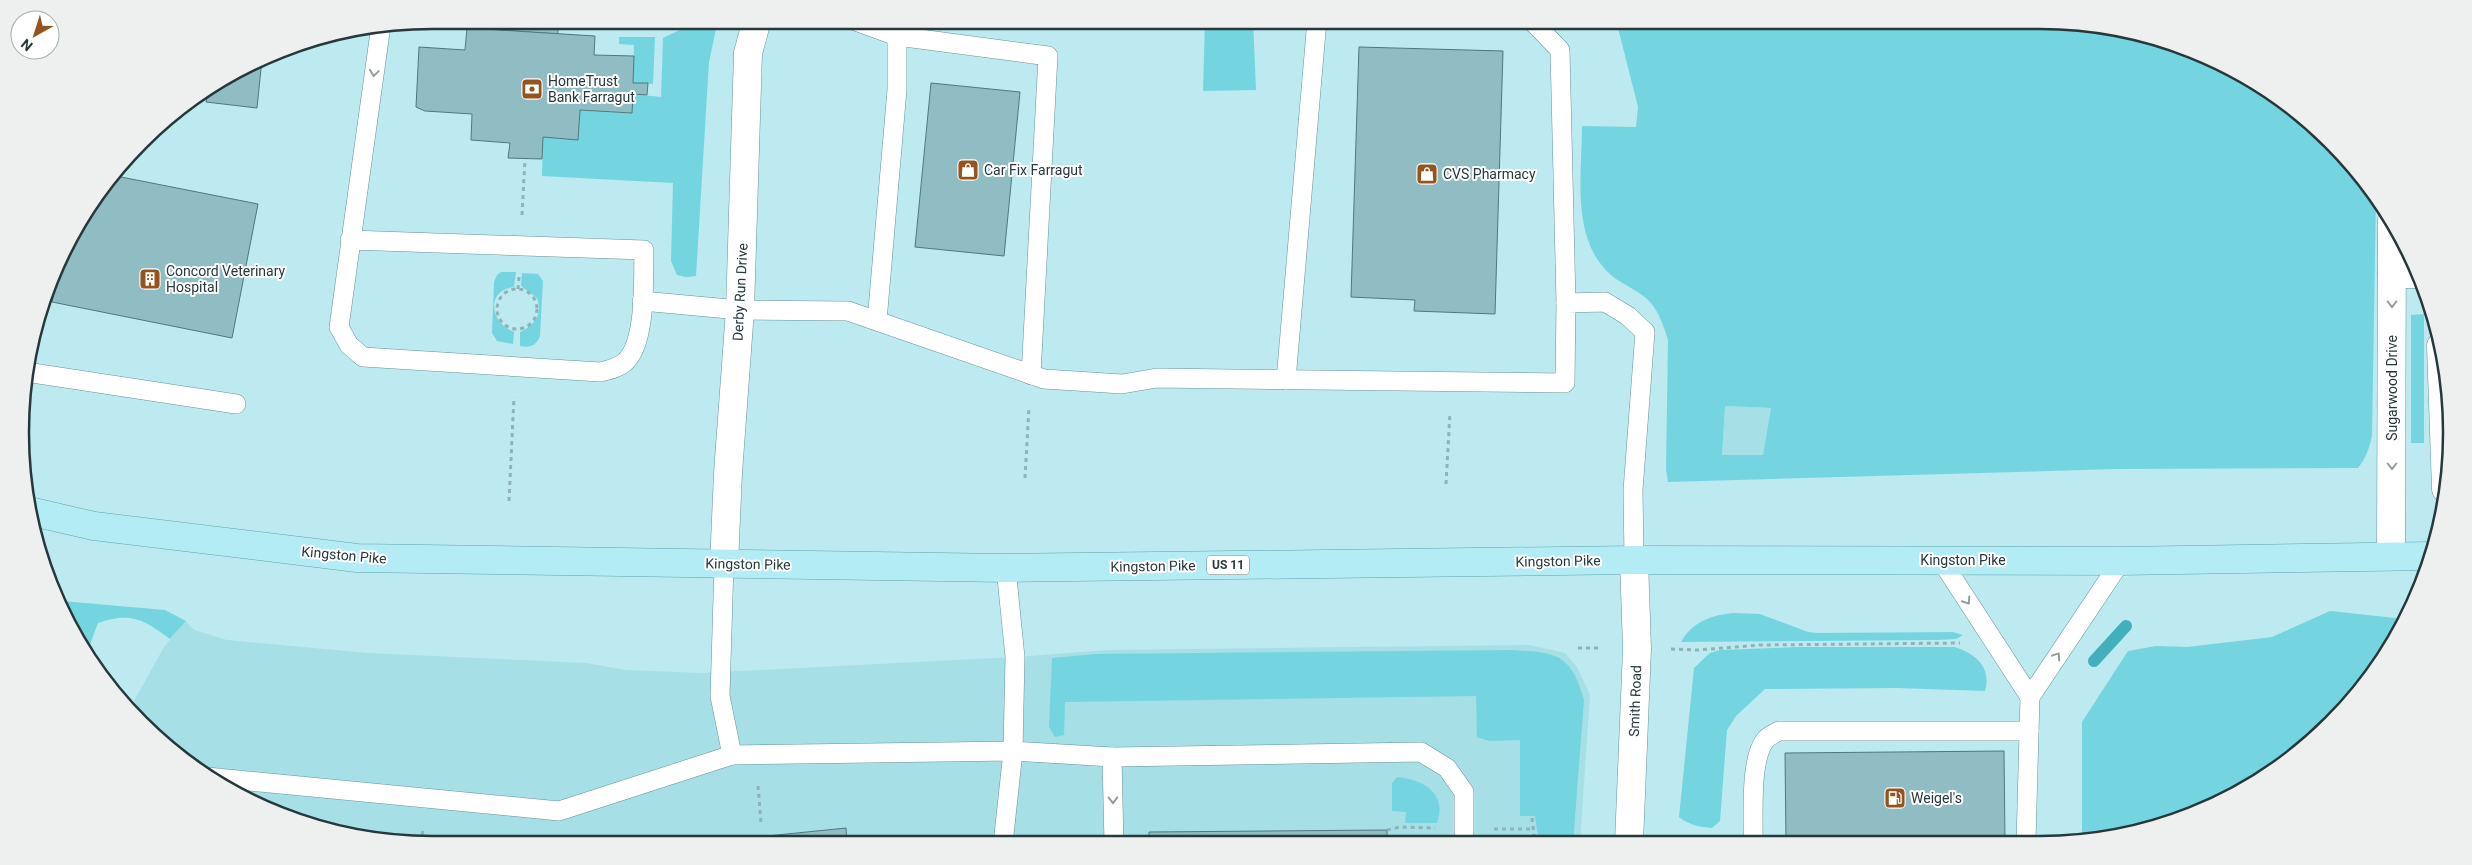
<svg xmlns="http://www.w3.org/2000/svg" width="2472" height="865" viewBox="0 0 2472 865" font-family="Roboto,sans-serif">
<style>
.built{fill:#a6dfe6}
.green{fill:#74d5e1;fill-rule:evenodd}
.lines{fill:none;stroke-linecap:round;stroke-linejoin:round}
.stream{stroke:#44afbc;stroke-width:12}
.building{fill:#90bdc3;stroke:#4e787e}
.service-casing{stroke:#679398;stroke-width:20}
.minor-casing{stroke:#679398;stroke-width:29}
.tertiary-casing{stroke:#679398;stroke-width:29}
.primary-casing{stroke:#60a5ae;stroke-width:29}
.path{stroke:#8db3b8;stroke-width:3;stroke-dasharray:4 4;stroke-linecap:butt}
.service{stroke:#fff;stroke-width:19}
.minor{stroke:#fff;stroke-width:28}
.tertiary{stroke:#fff;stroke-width:28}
.primary{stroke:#b3ecf4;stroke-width:28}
.oneway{stroke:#929c9d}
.labels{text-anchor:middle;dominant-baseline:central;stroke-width:4;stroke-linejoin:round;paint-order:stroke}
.shield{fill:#fff;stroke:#677476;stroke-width:1}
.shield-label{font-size:12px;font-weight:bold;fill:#26383b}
.poi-label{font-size:14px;fill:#26383b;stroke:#fff;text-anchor:start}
.street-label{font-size:14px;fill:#26383b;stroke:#fff}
.rim{fill:none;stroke:#26383b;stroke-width:2.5}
</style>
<rect width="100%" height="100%" fill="#bceaf0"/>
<g class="built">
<path d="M1725 406 1771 408 1763 455H1722Z"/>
<path d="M186 621 194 630 227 640 368 653 586 663 625 670 701 673 1015 657 1109 650 1529 645 1565 653 1577 667 1590 695 1580 843 432 845 326 831 203 775 141 724 129 710 164 647Z"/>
</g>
<g class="green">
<path d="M1205 20H1253L1256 90 1203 91Z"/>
<path d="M1616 20H2040L2146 34 2222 62 2290 105 2349 160 2376 198 2372 436C2369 449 2366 458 2358 468L2117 469 1668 482 1666 469 1668 340C1664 327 1659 312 1650 302 1640 291 1623 285 1612 276 1570 240 1582 175 1582 126L1636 127 1638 107ZM1725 406 1771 408 1763 455H1722Z"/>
<path d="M698 25 716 29 709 62 696 276 686 277 677 275 671 261 673 183 542 176 543 137 578 140 580 110 631 113 633 94 661 97 663 38 684 28Z"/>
<path d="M619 37H655L653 84 633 83 634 45 619 44Z"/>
<path d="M501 272H516L514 287C485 290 490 323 514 332L513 344 497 341 492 333 494 282 497 275Z"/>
<path d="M522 273 538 274 543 281 540 336C536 346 530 348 520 346V332C535 325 543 314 537 298L521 286Z"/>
<path d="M2424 314V443H2411V315Z"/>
<path d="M62 601 165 610 186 621 170 639C143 619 131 612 98 623L86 655Z"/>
<path d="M2330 611 2405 619 2397 639 2312 742 2222 803 2094 841H2082V722L2128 651 2156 646 2187 647 2272 637Z"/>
<path d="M1733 613 1760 614 1808 632 1818 633 1953 632 1963 635 1956 639 1938 640 1681 642C1692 622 1712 615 1733 613Z"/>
<path d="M1798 647H1955C1976 654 1992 668 1985 691L1897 688 1765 689 1736 716 1727 730 1720 821 1712 828C1700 827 1689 825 1679 817L1694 668 1710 653 1720 650Z"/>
<path d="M1512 650C1556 653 1571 653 1584 700L1573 843H1539L1535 816H1520V740L1489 741 1477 737 1476 696 1065 702 1064 735 1055 737 1049 727 1052 658 1096 654Z"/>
<path d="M1397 777C1422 779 1448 793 1437 823H1405L1406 812 1392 811V783Z"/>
</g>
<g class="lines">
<path class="stream" d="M2094 661 2126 626"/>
</g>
<g class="building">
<path d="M499 20H558V34L498 30Z"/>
<path d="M467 28 595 36 594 55 634 56 633 83H648L647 95 633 94 632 113 580 110 578 140 543 137 542 159 508 158 510 143 471 140 472 114 425 111 416 107 419 47 465 50Z"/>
<path d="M1359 47 1503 51 1495 314 1414 311 1415 300 1351 297Z"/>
<path d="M262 59 257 108 206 102 208 93Z"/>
<path d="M931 83 1020 92 1004 256 915 247Z"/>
<path d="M111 175 258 204 232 338 52 302 63 250Z"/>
<path d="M2004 751 2005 842H1786L1785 753Z"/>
<path d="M846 828 847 844H719L718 841Z"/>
<path d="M1387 830V843H1149V832Z"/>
</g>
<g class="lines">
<g class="service-casing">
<g id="service">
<path d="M853 20 897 36"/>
<path d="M1531 20 1560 50 1566 303"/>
<path d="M350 240 644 250C643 278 647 342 625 362 618 368 609 370 600 372L363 357 349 345 339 327 381 25"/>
<path d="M642 301 740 310 848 311 1044 379 1122 384 1157 378 1565 383 1566 303 1605 302 1628 316 1645 332 1633 490 1634 560"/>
<path d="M877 321 897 90V36L1048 56 1031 375"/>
<path d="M26 372 236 404"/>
<path d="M1286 380 1317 20"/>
<path d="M1941 560 2030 697"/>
<path d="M724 564 720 696 732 755"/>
<path d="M1112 757 1114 844"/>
<path d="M207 777 559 811 732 755 1013 751 1112 757 1421 752 1447 768 1464 792V843"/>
<path d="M1753 842C1754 816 1749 759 1766 739 1769 736 1775 733 1779 731H2029"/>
<path d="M2026 842 2030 697 2121 561"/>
<path d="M1003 844 1013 751 1015 657 1006 568"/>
</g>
</g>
<g class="minor-casing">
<g id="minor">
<path d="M2392 274H2418"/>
<path d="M2441 346 2446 489"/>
<path d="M2391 556 2392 220"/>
<path d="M724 564 728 473 740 310 748 53 757 20"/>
</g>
</g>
<g class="tertiary-casing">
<path id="tertiary" d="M1629 842 1637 649 1634 560"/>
</g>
<g class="primary-casing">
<path id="primary" d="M29 511 94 526 357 558 1006 568 1634 560 2121 561 2431 556"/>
</g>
<g class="path">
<path d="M522 215 525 159"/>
<path d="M518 289 519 277"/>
<circle cx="517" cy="309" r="20"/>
<path d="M1025 478 1029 407"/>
<path d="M1446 484 1450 412"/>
<path d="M509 501 514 397"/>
<path d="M1578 648H1602"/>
<path d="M1671 649 1698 650 1760 645 1960 643"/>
<path d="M758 786 761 823"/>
<path d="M1532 818 1535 843"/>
<path d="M1494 829H1533"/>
<path d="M1387 830 1400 827 1435 828"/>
<path d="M421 843 423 829"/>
</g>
<use href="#service" class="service"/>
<use href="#minor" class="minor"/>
<use href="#tertiary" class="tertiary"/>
<use href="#primary" class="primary"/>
</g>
<defs><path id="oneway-chevron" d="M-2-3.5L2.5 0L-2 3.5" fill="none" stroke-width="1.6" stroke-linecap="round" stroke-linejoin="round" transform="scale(1.25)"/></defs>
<g class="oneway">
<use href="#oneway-chevron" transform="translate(374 73) rotate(98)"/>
<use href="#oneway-chevron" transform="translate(2392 304) rotate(90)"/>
<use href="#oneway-chevron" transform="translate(2392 466) rotate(90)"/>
<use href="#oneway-chevron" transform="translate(1967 601) rotate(57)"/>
<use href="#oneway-chevron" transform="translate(2057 656) rotate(-56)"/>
<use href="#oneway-chevron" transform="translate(1113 800) rotate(89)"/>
</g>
<defs>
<g id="bank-square" transform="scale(1.125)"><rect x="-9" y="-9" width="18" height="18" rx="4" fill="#95541f" stroke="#fff"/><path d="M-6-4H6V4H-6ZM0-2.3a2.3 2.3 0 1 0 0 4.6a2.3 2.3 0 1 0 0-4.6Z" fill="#fff"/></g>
<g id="shop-square" transform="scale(1.125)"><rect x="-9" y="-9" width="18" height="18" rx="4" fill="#95541f" stroke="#fff"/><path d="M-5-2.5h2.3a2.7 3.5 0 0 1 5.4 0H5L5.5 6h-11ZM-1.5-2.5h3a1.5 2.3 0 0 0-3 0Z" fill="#fff"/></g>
<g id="building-square" transform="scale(1.125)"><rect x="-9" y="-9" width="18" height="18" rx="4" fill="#95541f" stroke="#fff"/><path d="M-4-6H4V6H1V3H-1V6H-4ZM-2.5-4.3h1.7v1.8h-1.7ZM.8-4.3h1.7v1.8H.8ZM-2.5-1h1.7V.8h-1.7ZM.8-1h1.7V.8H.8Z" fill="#fff"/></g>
<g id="fuel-square" transform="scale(1.125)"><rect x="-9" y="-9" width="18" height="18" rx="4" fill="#95541f" stroke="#fff"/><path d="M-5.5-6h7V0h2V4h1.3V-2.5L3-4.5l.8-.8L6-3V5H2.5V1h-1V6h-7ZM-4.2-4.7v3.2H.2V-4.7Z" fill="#fff"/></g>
</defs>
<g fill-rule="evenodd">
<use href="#bank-square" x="532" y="89"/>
<use href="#shop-square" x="968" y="170"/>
<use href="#shop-square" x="1427" y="174"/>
<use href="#building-square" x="150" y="279"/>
<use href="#fuel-square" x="1895" y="798"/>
</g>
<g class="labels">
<rect class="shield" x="1207" y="555.5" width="42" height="19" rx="4"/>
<g class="shield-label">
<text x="1228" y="565">US 11</text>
</g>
<g class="poi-label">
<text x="548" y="81">HomeTrust<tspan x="548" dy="16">Bank Farragut</tspan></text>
<text x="984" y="170">Car Fix Farragut</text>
<text x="1443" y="174">CVS Pharmacy</text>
<text x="166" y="271">Concord Veterinary<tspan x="166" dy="16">Hospital</tspan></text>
<text x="1911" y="798">Weigel's</text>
</g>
<g class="street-label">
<text transform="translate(740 292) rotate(-87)">Derby Run Drive</text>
<text transform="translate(2392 388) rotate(-90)">Sugarwood Drive</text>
<text transform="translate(344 555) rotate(5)">Kingston Pike</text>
<text x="1963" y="560">Kingston Pike</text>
<text transform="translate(1558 561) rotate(-1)">Kingston Pike</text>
<text transform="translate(748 564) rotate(1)">Kingston Pike</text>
<text transform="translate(1153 566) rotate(-1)">Kingston Pike</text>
<text transform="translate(1635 701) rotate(-88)">Smith Road</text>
</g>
</g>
<path d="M0 0H2472V865H0ZM432 29H2040A403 403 0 0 1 2443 432V433A403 403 0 0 1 2040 836H432A403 403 0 0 1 29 433V432A403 403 0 0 1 432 29Z" fill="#eeefef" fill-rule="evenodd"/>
<path class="rim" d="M432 29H2040A403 403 0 0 1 2443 432V433A403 403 0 0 1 2040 836H432A403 403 0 0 1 29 433V432A403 403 0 0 1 432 29Z"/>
<g transform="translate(35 35) rotate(219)"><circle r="24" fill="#ffffff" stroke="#a8afb1"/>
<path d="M0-4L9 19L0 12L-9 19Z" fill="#95541f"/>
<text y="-8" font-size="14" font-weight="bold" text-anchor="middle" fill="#26383b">N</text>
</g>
</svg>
